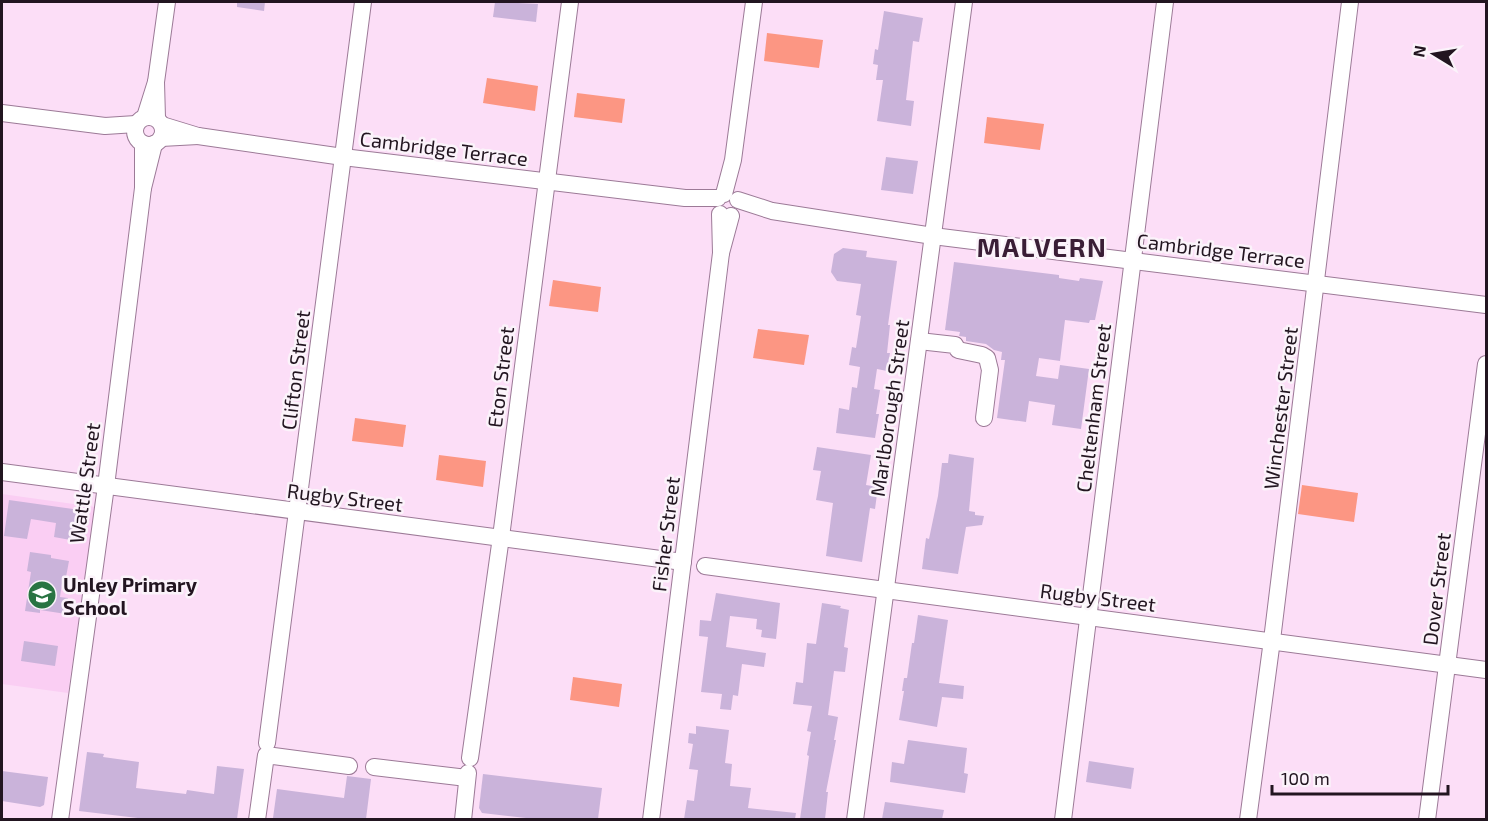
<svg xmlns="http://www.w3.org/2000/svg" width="1488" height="821" viewBox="0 0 1488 821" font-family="'Exo 2',sans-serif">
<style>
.built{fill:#facef3}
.green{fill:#fc9683}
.building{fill:#cab3da}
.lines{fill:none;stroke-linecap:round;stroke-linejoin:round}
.minor-casing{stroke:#9c7a97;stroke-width:18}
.minor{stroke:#fff;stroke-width:16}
.labels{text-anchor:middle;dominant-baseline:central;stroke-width:5;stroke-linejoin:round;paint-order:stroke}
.street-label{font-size:20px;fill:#221520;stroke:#fbf3fa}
.poi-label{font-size:20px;font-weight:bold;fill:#221520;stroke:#fbf3fa;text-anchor:start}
.district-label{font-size:26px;font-weight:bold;letter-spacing:1.5px;fill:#3a1e36;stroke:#fbf3fa}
</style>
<rect width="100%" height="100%" fill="#fcdef7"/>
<path class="built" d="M2 494 95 507 68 693 2 684Z"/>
<g class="green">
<path d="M767 33 823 40 819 68 764 61Z"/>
<path d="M487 78 538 86 535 111 483 103Z"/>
<path d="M577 93 625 99 622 123 574 117Z"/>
<path d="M987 117 1044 124 1040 150 984 143Z"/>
<path d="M553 280 601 287 598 312 549 306Z"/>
<path d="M758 329 809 335 804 365 753 358Z"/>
<path d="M355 418 406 425 403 447 352 441Z"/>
<path d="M439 455 486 461 483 487 436 480Z"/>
<path d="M1302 485 1358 493 1354 522 1298 514Z"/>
<path d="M573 677 622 684 619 707 570 700Z"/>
</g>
<g class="building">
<path d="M237 2H265L264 11 237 7Z"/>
<path d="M495 2 538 4 536 22 493 17Z"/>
<path d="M884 11 923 18 919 42 913 41 906 100 914 101 911 126 877 121 883 80H876L878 65 873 64 875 49 878 50Z"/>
<path d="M886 157 918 161 913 194 881 190Z"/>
<path d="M843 248 867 251 866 257 897 261 888 325H890L887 353H890L887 371 877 369 874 389 880 390 876 414H879L875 438 836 433 839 408 849 410 852 387 857 388 860 367 849 365 852 347 856 348 861 316 856 315 861 284 837 281 831 272 834 254Z"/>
<path d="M954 262 1059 275V278L1079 281 1080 278 1103 281 1095 320H1090L1089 323 1065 320 1060 361 1039 358 1036 376 1058 379 1060 365 1089 369 1081 429 1052 425 1055 405 1029 401 1026 422 997 418 1005 360H1001L1002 352 994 350 986 344 966 341V337L959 336 960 332 945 330Z"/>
<path d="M817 447 871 455 866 485 878 487 875 509 870 508 862 562 826 556 833 503 816 500 821 471 813 470Z"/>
<path d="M949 454 974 458 969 511 975 512V515L984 516 982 525 966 527 958 574 922 569 926 538 929 539 938 496 942 463H948Z"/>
<path d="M9 500 80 510 76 541 54 537 56 523 31 519 27 539 4 536Z"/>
<path d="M30 552 51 555V558L69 561 66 577 63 576 60 597 68 598 66 614 40 610V613L25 611 31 572 27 571Z"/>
<path d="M716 593 780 603 776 639 761 637 762 630 756 629 757 619 730 616 726 647 766 653 764 667 742 664 738 696 733 695 731 710 720 709 722 694 701 692 708 637 699 636 700 620 711 621Z"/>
<path d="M822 603 841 606 840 608 849 610 844 647 848 648 845 672 834 671 828 715 838 717 834 740H836L826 792H828L825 819H800L809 756 807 755 811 732 807 731 812 706 793 704 796 682 803 683 807 643 816 644Z"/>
<path d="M918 615 948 620 939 683 964 686 963 699 942 697 937 727 899 720 904 691H902L904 678H907L912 643H914Z"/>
<path d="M24 641 58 646 55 666 21 661Z"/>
<path d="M696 726 729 730 725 763 732 764 730 786 751 788 748 808 796 813 795 819H684L687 800 694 801 698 770 689 769 693 744 688 743 689 733 696 734Z"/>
<path d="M908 740 967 748 964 773 968 774 965 793 890 782 892 762 904 764Z"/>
<path d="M87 752 104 754 103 757 139 762 136 788 186 794 187 790 214 794 217 766 244 769 237 819H146L79 811Z"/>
<path d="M1089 761 1134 768 1131 789 1086 782Z"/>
<path d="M2 771 48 777 44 805 40 807 2 801Z"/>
<path d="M483 774 602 788 598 819H535L482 813 479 808Z"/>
<path d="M347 776 371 779 366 819 273 818 277 789 344 798Z"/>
<path d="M885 802 944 810 942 819H882Z"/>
</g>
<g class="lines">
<g class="minor-casing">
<g id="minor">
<path d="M156 82 167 2"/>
<path d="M2 113 105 126 136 124"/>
<circle cx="149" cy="131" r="14"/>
<path d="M145 117 156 82 157 118"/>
<path d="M198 136 343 157 685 198H718"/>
<path d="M161 138 198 136 162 125"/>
<path d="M143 144V188L154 144"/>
<path d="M724 194 733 160 754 2"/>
<path d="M738 200 772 211 933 236 1486 305"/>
<path d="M720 214 721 253 731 216"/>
<path d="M919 341 955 345 958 350 982 355 987 358 990 370 984 418"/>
<path d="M2 472 683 562"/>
<path d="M705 566 1486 670"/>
<path d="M267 743 363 2"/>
<path d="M470 758 501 537 570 2"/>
<path d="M374 767 467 778"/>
<path d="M60 820 106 486 143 188"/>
<path d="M257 820 266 755 349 766"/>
<path d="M463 820 468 773"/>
<path d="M651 820 721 253"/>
<path d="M855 820 964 2"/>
<path d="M1063 820 1165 2"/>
<path d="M1248 820 1272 640 1350 2"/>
<path d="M1427 820 1486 364"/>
</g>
</g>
<use href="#minor" class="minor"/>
</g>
<defs>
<g id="school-disc" transform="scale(1.5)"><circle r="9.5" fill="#297442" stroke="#fbf3fa"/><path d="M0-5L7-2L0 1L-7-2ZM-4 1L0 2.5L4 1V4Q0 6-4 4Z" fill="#fff"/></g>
</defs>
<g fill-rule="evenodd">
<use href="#school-disc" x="42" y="595"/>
</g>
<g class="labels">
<g class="street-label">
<text transform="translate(444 148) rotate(7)">Cambridge Terrace</text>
<text transform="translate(1221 250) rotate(7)">Cambridge Terrace</text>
<text transform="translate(295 370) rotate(-83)">Clifton Street</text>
<text transform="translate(500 377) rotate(-83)">Eton Street</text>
<text transform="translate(889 408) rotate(-82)">Marlborough Street</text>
<text transform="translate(1093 408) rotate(-83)">Cheltenham Street</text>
<text transform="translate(1280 408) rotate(-83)">Winchester Street</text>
<text transform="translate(84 483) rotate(-82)">Wattle Street</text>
<text transform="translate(345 497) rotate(7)">Rugby Street</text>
<text transform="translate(665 534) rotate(-83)">Fisher Street</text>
<text transform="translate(1436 589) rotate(-83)">Dover Street</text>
<text transform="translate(1098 597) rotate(7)">Rugby Street</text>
</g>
<g class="poi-label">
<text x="63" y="584">Unley Primary<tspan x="63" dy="23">School</tspan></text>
</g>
<g class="district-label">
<text x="1042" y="246">MALVERN</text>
</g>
</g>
<rect width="1488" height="821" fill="none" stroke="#221520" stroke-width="6"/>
<g transform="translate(1434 54) rotate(281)" stroke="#fbf3fa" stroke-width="4.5" paint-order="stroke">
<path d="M0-4.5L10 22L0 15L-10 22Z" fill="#221520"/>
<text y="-9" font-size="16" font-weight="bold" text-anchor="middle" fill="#221520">N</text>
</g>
<path d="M1272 785v9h176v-9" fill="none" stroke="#221520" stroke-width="3"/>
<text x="1281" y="785" font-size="18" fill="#221520" stroke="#fbf3fa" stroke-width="4.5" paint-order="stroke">100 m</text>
</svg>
